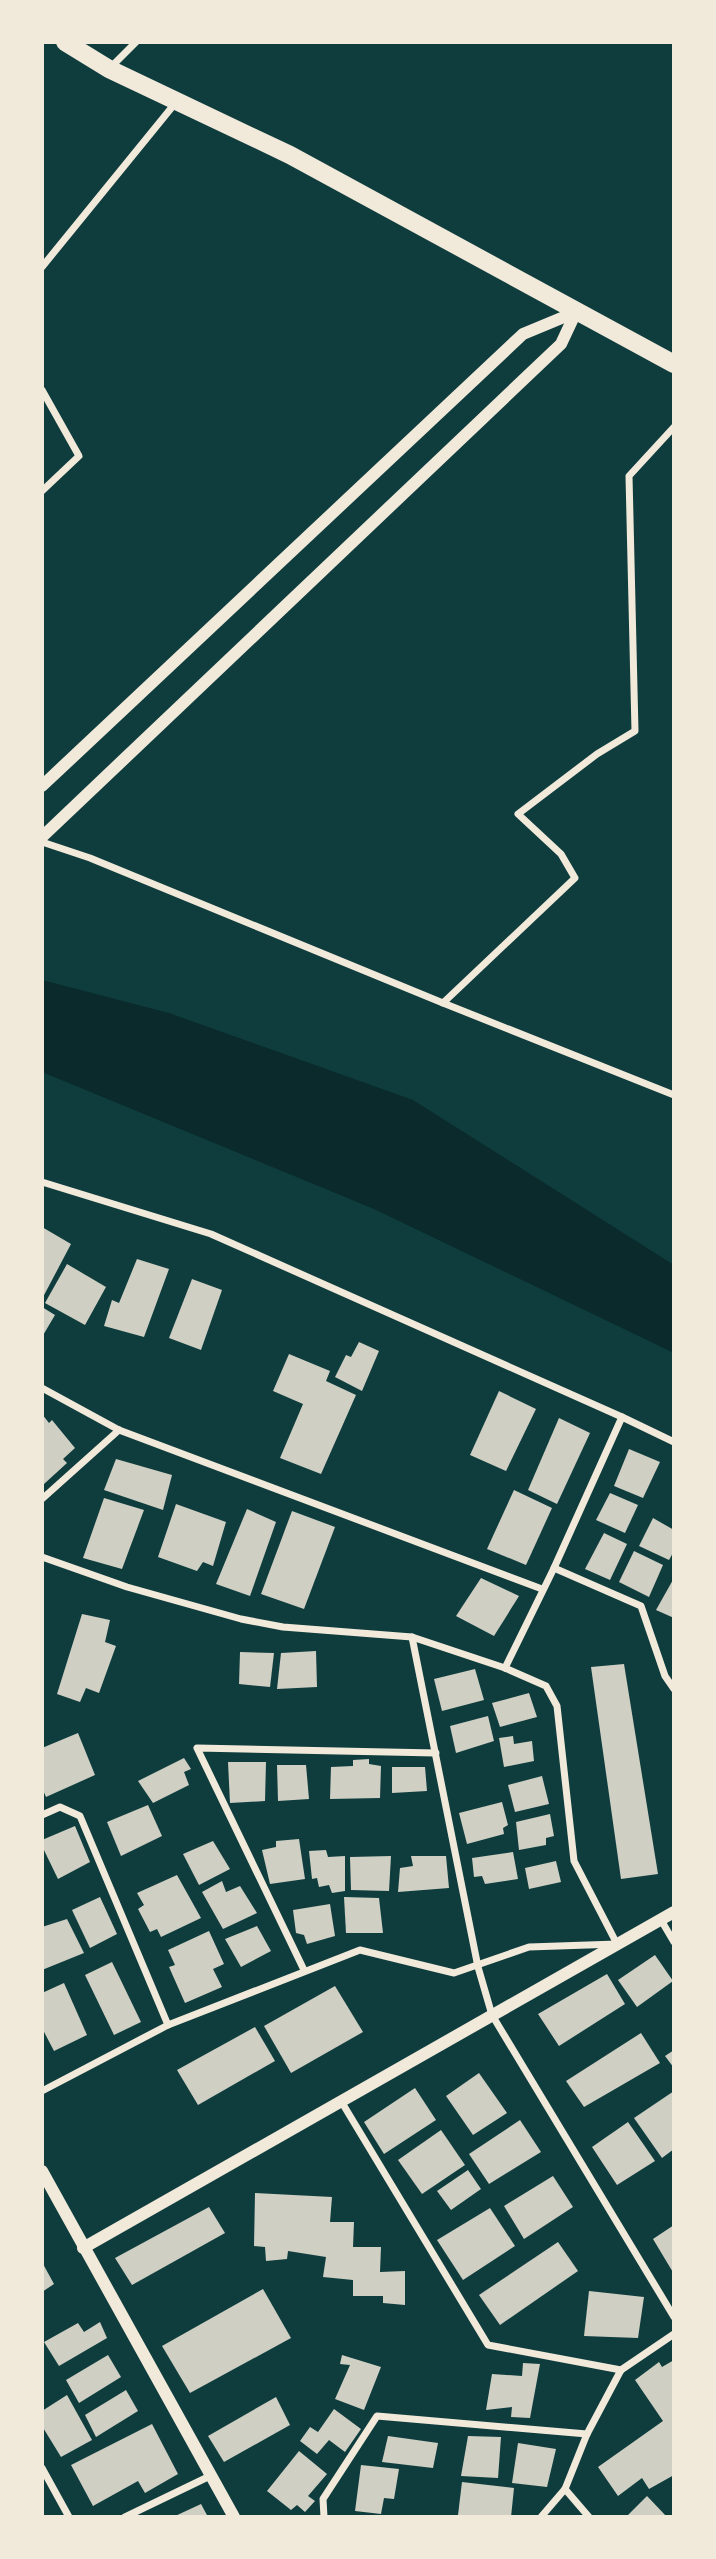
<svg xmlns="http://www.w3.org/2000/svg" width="716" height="2559" viewBox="0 0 716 2559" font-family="'Sofia Sans Condensed',sans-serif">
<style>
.water{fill:#0a2a2b}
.building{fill:#cfcfc3}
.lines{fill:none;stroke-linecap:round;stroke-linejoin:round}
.minor{stroke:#f1e9da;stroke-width:7}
.tertiary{stroke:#f1e9da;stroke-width:12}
.primary{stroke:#f1e9da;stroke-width:18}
</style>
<rect width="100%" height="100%" fill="#0f3d3e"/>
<path class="water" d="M42 980 169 1013 413 1100 674 1265V1353L374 1209 42 1072Z"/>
<g class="building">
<path d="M42 1227 71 1244 42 1299Z"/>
<path d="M137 1259 169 1269 144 1337 104 1326 112 1300 119 1303Z"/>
<path d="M67 1264 106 1287 85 1325 45 1303Z"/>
<path d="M192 1279 222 1290 201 1350 169 1338Z"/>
<path d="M42 1307 55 1315 42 1337Z"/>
<path d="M359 1342 379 1351 362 1391 335 1377 346 1355 351 1357Z"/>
<path d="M289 1354 330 1371 326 1381 356 1395 321 1474 280 1458 303 1404 273 1391Z"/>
<path d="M499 1391 536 1409 506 1471 470 1455Z"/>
<path d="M42 1414 49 1423 52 1420 75 1448 63 1459 67 1463 44 1484Z"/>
<path d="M559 1418 590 1433 557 1504 528 1490Z"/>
<path d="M629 1449 660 1462 643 1498 614 1486Z"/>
<path d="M116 1459 172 1475 163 1510 104 1490Z"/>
<path d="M514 1490 552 1508 526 1565 487 1549Z"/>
<path d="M610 1493 638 1505 625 1533 596 1520Z"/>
<path d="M104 1498 144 1510 122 1569 83 1558Z"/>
<path d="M176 1504 226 1522 213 1566 203 1562 197 1571 158 1557Z"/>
<path d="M247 1509 276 1522 250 1596 216 1584Z"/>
<path d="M292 1511 335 1527 304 1609 261 1594Z"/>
<path d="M653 1518 674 1530V1551L669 1560 639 1546Z"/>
<path d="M604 1533 627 1544 610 1580 585 1569Z"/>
<path d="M634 1551 663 1565 649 1597 619 1582Z"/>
<path d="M481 1578 519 1596 494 1636 456 1616Z"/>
<path d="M674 1578V1618L656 1610Z"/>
<path d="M82 1614 110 1620 105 1642 116 1646 99 1693 86 1688 80 1702 57 1694Z"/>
<path d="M316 1651 317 1687 277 1689 281 1653Z"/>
<path d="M240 1652 274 1653 270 1687 239 1684Z"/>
<path d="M624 1664 658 1874 621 1879 591 1667Z"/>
<path d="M475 1669 484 1700 442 1711 434 1679Z"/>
<path d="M529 1693 537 1717 500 1727 492 1703Z"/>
<path d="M488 1716 494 1741 456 1753 450 1726Z"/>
<path d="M78 1733 95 1775 46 1797 42 1788V1748Z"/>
<path d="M513 1736 514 1744 532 1741 534 1761 504 1767 499 1738Z"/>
<path d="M184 1758 191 1769 184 1772 189 1785 153 1803 138 1781Z"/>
<path d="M369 1759V1764L381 1766 380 1798 330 1799 331 1767 353 1766V1760Z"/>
<path d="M228 1762H266L265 1801 230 1803Z"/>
<path d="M277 1765H306L309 1799 278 1801Z"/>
<path d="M392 1767H425L427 1791 392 1793Z"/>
<path d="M542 1776 549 1804 515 1812 508 1785Z"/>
<path d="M502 1802 508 1825 503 1828 504 1834 467 1844 459 1813Z"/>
<path d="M148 1805 162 1836 121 1856 107 1822Z"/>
<path d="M550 1814 554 1836 546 1838V1845L519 1850 516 1822Z"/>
<path d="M75 1826 90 1862 58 1879 42 1846V1840Z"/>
<path d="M299 1839 305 1879 270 1884 262 1850 276 1847V1841Z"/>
<path d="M213 1841 230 1869 199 1885 183 1854Z"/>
<path d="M326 1850 328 1857 345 1856V1891L332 1893 329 1885 319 1887 317 1878 312 1879 309 1851Z"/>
<path d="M513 1852 518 1879 485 1884 482 1876 474 1877 472 1858Z"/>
<path d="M391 1856 389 1891 351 1890 350 1857Z"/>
<path d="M411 1856H446L449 1888 398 1892 400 1868 413 1866Z"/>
<path d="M556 1861 561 1882 529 1889 525 1868Z"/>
<path d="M177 1875 201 1918 161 1937 157 1929 150 1932 138 1909 144 1905 137 1893Z"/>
<path d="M222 1881 226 1892 240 1886 257 1913 223 1929 202 1892Z"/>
<path d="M100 1897 117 1934 90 1948 72 1910Z"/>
<path d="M344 1897 379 1898 383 1933H346Z"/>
<path d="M330 1904 335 1936 307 1944 304 1935 296 1933 293 1910Z"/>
<path d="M67 1919 84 1953 42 1970V1927Z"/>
<path d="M257 1926 271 1951 241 1967 225 1939Z"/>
<path d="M209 1931 224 1964 213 1969 222 1987 185 2003 169 1967 175 1965 168 1950Z"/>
<path d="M655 1955 673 1981 637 2007 618 1980Z"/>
<path d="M112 1962 141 2022 114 2035 85 1975Z"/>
<path d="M607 1974 625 2004 559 2046 538 2014Z"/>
<path d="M64 1983 87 2035 54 2051 42 2028V1993Z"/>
<path d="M335 1986 363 2032 291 2073 264 2026Z"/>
<path d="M255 2027 275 2061 198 2105 177 2070Z"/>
<path d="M641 2033 660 2063 584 2107 566 2081Z"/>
<path d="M674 2050V2068L665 2056Z"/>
<path d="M479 2073 507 2113 473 2135 446 2096Z"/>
<path d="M415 2088 436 2120 384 2154 364 2122Z"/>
<path d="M674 2091V2149L662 2158 634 2118Z"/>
<path d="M520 2120 541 2152 489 2184 469 2154Z"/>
<path d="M628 2122 655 2161 617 2185 592 2147Z"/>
<path d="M441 2130 465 2165 422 2194 398 2160Z"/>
<path d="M468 2170 481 2189 451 2210 437 2191Z"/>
<path d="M553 2176 573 2207 524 2239 504 2206Z"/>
<path d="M255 2193 332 2197 330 2222H354L353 2247H381L380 2272 405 2271V2305L383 2303V2296H353V2280L323 2277 326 2257 288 2251 287 2259 266 2261 265 2247 254 2246Z"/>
<path d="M209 2207 225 2233 132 2285 115 2258Z"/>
<path d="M490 2208 515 2246 463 2280 437 2240Z"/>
<path d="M674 2225V2274L653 2239Z"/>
<path d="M558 2242 578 2271 500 2325 479 2295Z"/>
<path d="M42 2262 54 2284 42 2292Z"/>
<path d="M263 2289 291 2338 190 2393 162 2346Z"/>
<path d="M589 2291 644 2297 638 2338 584 2336Z"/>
<path d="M100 2322 107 2338 59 2366 44 2342 78 2323 84 2332Z"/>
<path d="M108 2355 121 2377 79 2403 66 2380Z"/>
<path d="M342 2355 381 2367 364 2410 335 2399 350 2365 340 2364Z"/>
<path d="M674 2360V2475L649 2489 642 2478 618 2496 598 2467 663 2421 635 2380 659 2362 662 2367Z"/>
<path d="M523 2363 540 2364 530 2418 511 2417 512 2407 486 2410 492 2374 522 2376Z"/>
<path d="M126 2390 138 2411 96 2437 85 2415Z"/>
<path d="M67 2395 92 2440 61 2457 42 2426V2411Z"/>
<path d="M276 2397 290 2425 224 2462 208 2436Z"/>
<path d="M334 2409 361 2429 345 2452 329 2440 317 2454 300 2441 310 2427 318 2432Z"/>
<path d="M152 2424 178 2474 145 2493 138 2481 93 2506 71 2465Z"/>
<path d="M388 2436 438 2443 433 2468 382 2462Z"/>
<path d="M468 2436 501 2437 498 2478 461 2476Z"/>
<path d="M518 2443 556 2449 547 2487 512 2483Z"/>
<path d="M299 2451 327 2474 308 2496 315 2501 305 2512 297 2505 291 2510 267 2491Z"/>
<path d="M361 2465 399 2469 394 2499 384 2498 381 2514 355 2511Z"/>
<path d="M462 2482 514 2488 511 2517 458 2515Z"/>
<path d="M647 2496 667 2517H626Z"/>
<path d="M201 2504 208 2517H173Z"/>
</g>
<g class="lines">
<g class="minor">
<path d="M109 69 136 42"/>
<path d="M42 267 177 101"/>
<path d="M42 390 79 456 42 491"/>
<path d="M42 842 90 858 443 1003 575 878 561 854 518 814 597 754 635 731 629 476 674 427"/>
<path d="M443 1003 674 1095"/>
<path d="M42 1182 211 1234 622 1417 674 1442"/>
<path d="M42 1388 119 1430 542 1589"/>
<path d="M42 1499 119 1430"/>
<path d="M42 1557 127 1587 241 1619 283 1627 412 1637 505 1668 546 1686 557 1706 574 1861 617 1944 529 1947 454 1973 360 1950 168 2025 42 2091"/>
<path d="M554 1568 641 1606 665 1676 674 1689"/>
<path d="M412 1637 478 1967 492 2015 674 2317"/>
<path d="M505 1668 554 1568 622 1417"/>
<path d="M42 1815 60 1807 80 1816 168 2025"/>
<path d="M661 1920 674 1942"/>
<path d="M304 1970 197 1748 436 1753"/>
<path d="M341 2101 488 2345 621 2370"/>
<path d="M42 2468 69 2517"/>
<path d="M565 2489 589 2517"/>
<path d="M125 2517 210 2476"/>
<path d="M324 2517 323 2499 377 2416 587 2434"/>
<path d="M541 2517 565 2489 587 2434 621 2370 674 2334"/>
</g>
<g class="tertiary">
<path d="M42 786 523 334 576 312"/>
<path d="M42 837 561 344 576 312"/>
<path d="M42 2171 234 2517"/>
<path d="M83 2248 674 1912"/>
</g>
<path class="primary" d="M65 42 109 69 290 155 674 364"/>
</g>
<rect width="716" height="2559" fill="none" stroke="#f1e9da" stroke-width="88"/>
</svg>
